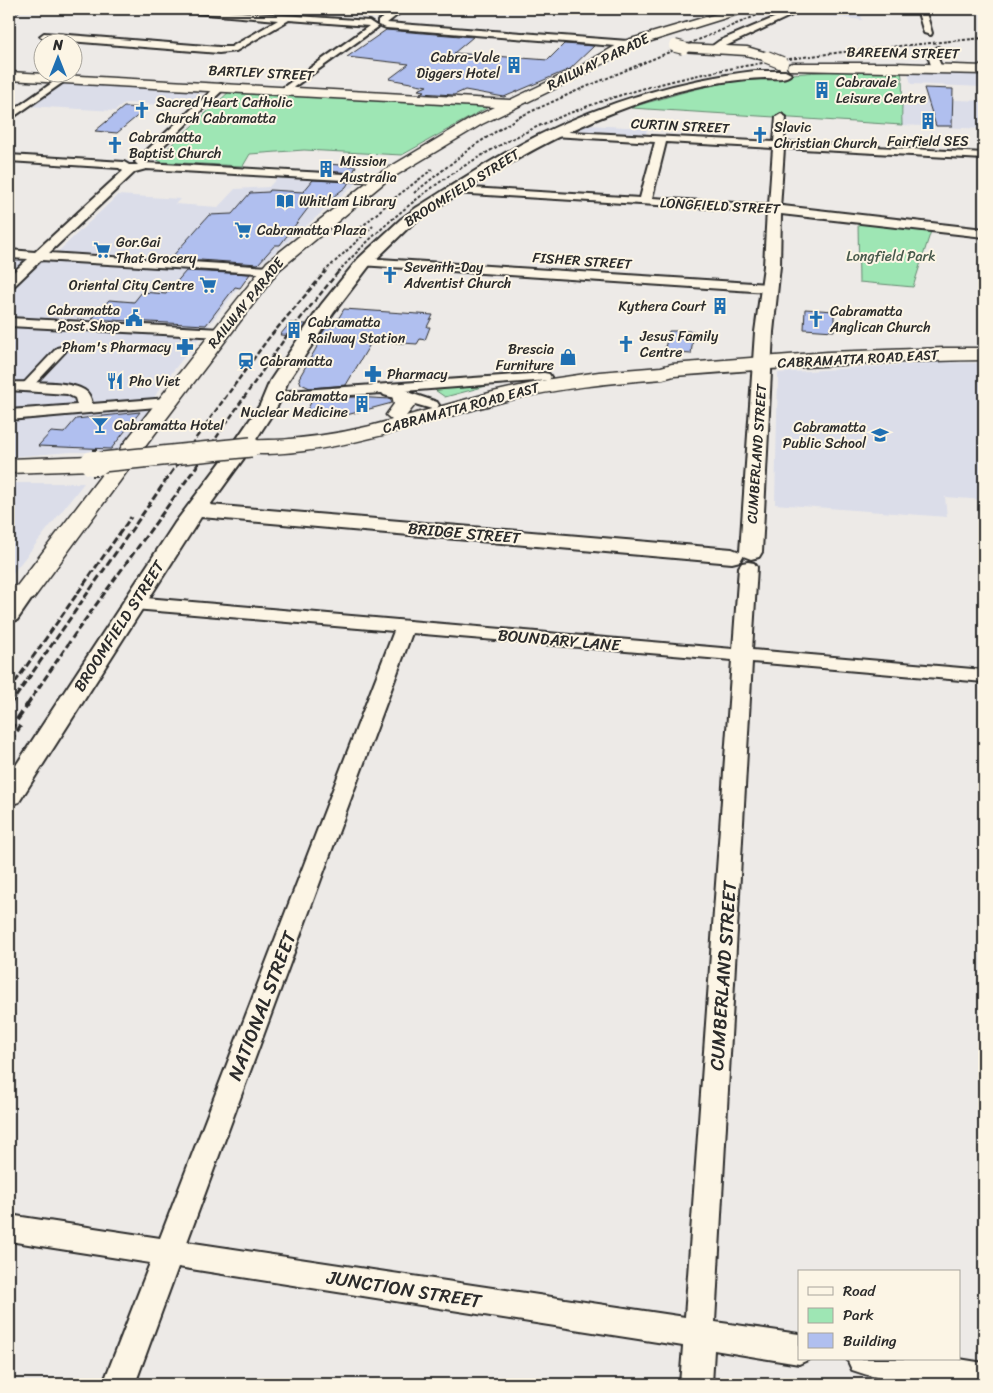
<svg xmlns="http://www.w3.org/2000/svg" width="993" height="1393" viewBox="0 0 993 1393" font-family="Sriracha,sans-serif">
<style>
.built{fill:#dbdde9}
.green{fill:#9ee6b4;stroke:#648870}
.building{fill:#b0bfef;stroke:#2b2b2b}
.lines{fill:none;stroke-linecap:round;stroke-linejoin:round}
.pedestrian-casing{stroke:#2b2b2b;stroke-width:4}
.minor-casing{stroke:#2b2b2b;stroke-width:4}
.tertiary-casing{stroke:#2b2b2b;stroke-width:4}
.secondary-casing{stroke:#2b2b2b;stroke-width:3}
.primary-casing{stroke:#2b2b2b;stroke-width:3}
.pedestrian{fill:#fcf5e5;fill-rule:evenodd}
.minor{fill:#fcf5e5;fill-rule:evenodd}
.tertiary{fill:#fcf5e5;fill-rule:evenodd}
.secondary{fill:#fcf5e5;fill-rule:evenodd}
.primary{fill:#fcf5e5;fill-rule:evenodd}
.rail-far3{stroke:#2b2b2b;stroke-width:2;stroke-dasharray:3 2;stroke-linecap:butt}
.rail-far2{stroke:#2b2b2b;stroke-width:2.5;stroke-dasharray:5.5 2.5;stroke-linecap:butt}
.rail-far1{stroke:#2b2b2b;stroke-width:3;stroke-dasharray:7 3;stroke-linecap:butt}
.rail{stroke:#2b2b2b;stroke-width:4.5;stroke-dasharray:9 4.5;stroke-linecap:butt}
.secondary-bridge-casing{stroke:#2b2b2b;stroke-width:14;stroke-linecap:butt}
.primary-bridge-far1-casing{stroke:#2b2b2b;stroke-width:22;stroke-linecap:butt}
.primary-bridge-casing{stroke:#2b2b2b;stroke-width:28;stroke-linecap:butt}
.secondary-bridge{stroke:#fcf5e5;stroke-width:12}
.primary-bridge-far1{stroke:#fcf5e5;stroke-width:19}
.primary-bridge{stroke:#fcf5e5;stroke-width:24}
.labels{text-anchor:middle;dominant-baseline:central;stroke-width:4;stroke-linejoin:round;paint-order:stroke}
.far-street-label{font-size:14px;fill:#2b2b2b;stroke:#fcf5e5}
.far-poi-label{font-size:14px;fill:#2b2b2b;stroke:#fcf5e5;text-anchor:start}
.far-park-label{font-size:14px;fill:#485a4d;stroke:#fcf5e5}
.street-label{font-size:16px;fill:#2b2b2b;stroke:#fcf5e5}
.near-street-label{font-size:19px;fill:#2b2b2b;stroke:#fcf5e5}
</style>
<rect width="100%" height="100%" fill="#edeae7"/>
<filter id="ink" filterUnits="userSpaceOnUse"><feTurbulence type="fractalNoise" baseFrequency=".02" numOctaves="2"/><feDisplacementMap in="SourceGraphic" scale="10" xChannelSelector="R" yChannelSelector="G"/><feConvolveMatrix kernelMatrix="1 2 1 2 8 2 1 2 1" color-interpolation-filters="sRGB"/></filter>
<g filter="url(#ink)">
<g class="built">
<path d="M815 9H860L862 20 806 13Z"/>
<path d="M919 71 984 73V87L911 84 908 72Z"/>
<path d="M65 82 205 89 187 106 125 103 115 111 28 106Z"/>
<path d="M902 98 984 101V129L902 125Z"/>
<path d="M587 125 647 128 646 134 576 130Z"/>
<path d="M277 178 357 183 258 266 246 278 159 389 146 414 117 452H71L9 457V259L47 262 118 195 180 199 175 204 218 207 235 189 269 187Z"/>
<path d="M941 362 984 363V500L945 497 947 517 775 504 778 373Z"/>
<path d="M9 483H84L9 578Z"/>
</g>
<g class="green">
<path d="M901 70C904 89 901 105 902 125L631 108C643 103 655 101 667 97 742 74 823 70 901 70Z"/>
<path d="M230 91 492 105 402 155 304 150 250 154 243 166 161 162 156 159Z"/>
<path d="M858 223 931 231 913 287 859 282Z"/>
<path d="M509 380 445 397 429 386Z"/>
</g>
<g class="building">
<path d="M386 30 473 37 454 53 548 60 564 44 594 46 570 69 504 97 465 90 454 95 420 93 425 91 418 90 427 86 389 79 409 64 347 57Z"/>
<path d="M924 88 953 89 952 126H936Z"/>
<path d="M124 107 147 108 117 133 95 131Z"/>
<path d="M326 164 356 166 353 173 321 171Z"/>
<path d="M313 180 349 182 346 187 325 203 322 207H309L280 245H275L258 264 171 258 209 215 232 214 250 193 269 192 270 190 303 192Z"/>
<path d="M186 271 250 274 240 288 235 287 206 325 92 319 109 300 134 302 142 292 166 294Z"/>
<path d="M344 309 433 315 427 327H430L425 340 420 339 417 344 372 341 346 385 310 388 301 384 299 378 322 338H319L327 326H334Z"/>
<path d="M805 309 834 311V331L804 329Z"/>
<path d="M290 323 306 324 298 336 280 335Z"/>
<path d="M669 331H694L691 354 664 352Z"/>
<path d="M355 397 390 399 392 403 339 417 304 415 313 399Z"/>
<path d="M140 412 111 449 38 446 51 432 64 433 76 419Z"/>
</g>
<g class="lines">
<g class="pedestrian-casing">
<path id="pedestrian" d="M61 347 66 350 65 352 30 389H22L21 387 22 385 57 348Z"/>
</g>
<g class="minor-casing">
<g id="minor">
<path d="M167 9H200L369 21 378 27 284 94 281 93V89L369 26 289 20 236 51 219 53 44 39 40 36 44 33 219 47H231L278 20 171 11Z"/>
<path d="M396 9H405L387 23 628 41 632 44 628 47 386 28 378 25V21Z"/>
<path d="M795 9H805L715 51H709L708 49 719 41Z"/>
<path d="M917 9H925L932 33 931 35 924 33Z"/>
<path d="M959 9H984V11H963Z"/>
<path d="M938 47 942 50 936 54 942 68 937 71 932 68 927 53Z"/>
<path d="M62 76 65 77V81L9 120V113Z"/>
<path d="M221 84 224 85V89L145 163 380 176 386 179 380 182 146 169 135 172 49 253 269 267 273 268 275 271 273 274 41 260 14 286 9 287V276L28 259 9 258V250L35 252 123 171 119 168 9 161V155L124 162 129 165H138L135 162 136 160 218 85Z"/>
<path d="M781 114 786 117 784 142 984 153V159L784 148 780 209 774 212 454 193 448 190 454 187 640 198 655 142 553 136 548 133 549 131 774 142 776 117ZM666 142 773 148 769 205 652 198Z"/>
<path d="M364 258 768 284 774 288 768 292 360 265 358 262 360 259Z"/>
<path d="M9 318 221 329 228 333 221 337 9 326Z"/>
<path d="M544 373 549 374 551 377 549 380 404 391 437 402 439 405 437 408 432 409 384 395 382 393 274 400 269 399 267 396 269 393 274 392Z"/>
<path d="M9 382C29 383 67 380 84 390 89 393 91 398 92 404L168 398 173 399 175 402 173 405 168 406 9 420V410L77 405 75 398 67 394 9 390Z"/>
<path d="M748 562 754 563 757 567 752 650 984 670V682L752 662 715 1322 799 1334V1359H810L799 1364 714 1350 712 1384H680L683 1346 178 1267 135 1384H103L150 1263 9 1241V1215L160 1238 394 631 134 609 128 607 125 603 128 599 134 597 733 649 739 567 742 563ZM412 633 732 660 685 1317 187 1242Z"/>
<path d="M847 1359H959L984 1363V1384C942 1384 892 1385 852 1370Z"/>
</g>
</g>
<g class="tertiary-casing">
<g id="tertiary">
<path d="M755 71H785L791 74C785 80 773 78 765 78 736 79 707 84 679 91 583 116 509 162 426 214L411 225 370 265 334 312 288 381 278 405 253 444 246 446 239 444 236 440 260 405 270 381 321 305 358 259 401 219 416 208C456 183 495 157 537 136 606 102 679 80 755 71Z"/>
<path d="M774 205 984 229V237L781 214 780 266 773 332 762 552 759 557 751 559 743 556 740 561 732 563 201 517 19 802 9 805V776L175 523 227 454 234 452 241 454 244 458 210 505 732 549 740 552 755 332 764 266 767 209 769 206Z"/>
<path d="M24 587 32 589 35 594 17 620 9 622V599L16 589Z"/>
</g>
</g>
<g class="secondary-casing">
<g id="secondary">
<path d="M9 9H20L18 11 9 13Z"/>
<path d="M733 9H750L748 11 632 47 587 73 482 124 385 182 279 270 138 456 130 457 122 456 119 451 122 446 267 262 375 176 472 118 495 107 9 80V72L510 100 579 67 624 41Z"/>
<path d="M683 44 747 47 771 54 773 57 767 61 746 55 679 51 677 48 679 45Z"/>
<path d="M793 63H896L984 66V74L789 70 787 67 789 64Z"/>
<path d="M117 463 125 465 128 470 33 599 24 602 9 600V586H17L109 465Z"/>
</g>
</g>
<g class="primary-casing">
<g id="primary">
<path d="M945 348H984V360C881 361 778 368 674 376L663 379C610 383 557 388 506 401 438 418 373 442 304 451 285 453 262 456 243 452L240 447 243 442C258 439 274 441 290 439 324 436 359 430 392 420L386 415 394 404 392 395 395 391 402 389 409 391 415 405 406 416 493 392 551 379 599 372 661 367 672 364 828 352Z"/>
<path d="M92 456 100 458 103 463 100 468 92 470 9 473V459Z"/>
</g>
</g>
<use href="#pedestrian" class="pedestrian"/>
<use href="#minor" class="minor"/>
<use href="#tertiary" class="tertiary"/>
<use href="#secondary" class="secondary"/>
<use href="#primary" class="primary"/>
<g class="rail-far3">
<path d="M414 193 472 147 517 118 574 92 772 9"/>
<path d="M357 231 392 200 434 168"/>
<path d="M324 272 373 226"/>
<path d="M338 272C516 78 737 61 984 38"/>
</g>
<g class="rail-far2">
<path d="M177 464 268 339 326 271"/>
<path d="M198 464 288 334 339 271"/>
</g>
<g class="rail-far1">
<path d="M9 691 131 517"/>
<path d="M10 705 178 463"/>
<path d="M27 705 77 631 199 463"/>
</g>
<g class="rail">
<path d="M9 706 10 704"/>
<path d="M9 731 28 704"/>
<path d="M9 742 20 726"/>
</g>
<g class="secondary-bridge-casing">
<g id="secondary-bridge">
<path d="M675 46 683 48"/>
<path d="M767 57 782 63"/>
</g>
</g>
<g class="primary-bridge-far1-casing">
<path id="primary-bridge-far1" d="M92 463 251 447"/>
</g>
<g class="primary-bridge-casing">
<path id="primary-bridge" d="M92 463H97"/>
</g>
<use href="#secondary-bridge" class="secondary-bridge"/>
<use href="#primary-bridge-far1" class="primary-bridge-far1"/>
<use href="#primary-bridge" class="primary-bridge"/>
</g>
</g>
<defs>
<g id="building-bare" transform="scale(1.35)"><path d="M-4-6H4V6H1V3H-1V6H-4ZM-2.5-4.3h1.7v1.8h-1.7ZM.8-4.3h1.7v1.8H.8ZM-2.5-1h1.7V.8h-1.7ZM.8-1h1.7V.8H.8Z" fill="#1f6fb2" stroke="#fcf5e5" stroke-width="2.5" paint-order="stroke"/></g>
<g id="church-bare" transform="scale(1.35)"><path d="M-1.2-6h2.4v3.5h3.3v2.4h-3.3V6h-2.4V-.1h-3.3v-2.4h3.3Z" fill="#1f6fb2" stroke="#fcf5e5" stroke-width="2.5" paint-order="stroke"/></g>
<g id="library-bare" transform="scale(1.35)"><path d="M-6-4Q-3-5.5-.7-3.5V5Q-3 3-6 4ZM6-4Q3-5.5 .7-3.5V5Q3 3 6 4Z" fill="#1f6fb2" stroke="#fcf5e5" stroke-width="2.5" paint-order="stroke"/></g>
<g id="supermarket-bare" transform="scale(1.35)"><path d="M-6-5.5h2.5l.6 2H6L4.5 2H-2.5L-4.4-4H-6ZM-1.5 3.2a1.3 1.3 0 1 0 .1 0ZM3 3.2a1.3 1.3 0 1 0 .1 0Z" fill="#1f6fb2" stroke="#fcf5e5" stroke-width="2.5" paint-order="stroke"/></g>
<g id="civic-bare" transform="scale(1.35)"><path d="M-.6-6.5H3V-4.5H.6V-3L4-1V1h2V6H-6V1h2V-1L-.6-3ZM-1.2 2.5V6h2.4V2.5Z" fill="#1f6fb2" stroke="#fcf5e5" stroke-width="2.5" paint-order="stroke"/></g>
<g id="pharmacy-bare" transform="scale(1.35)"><path d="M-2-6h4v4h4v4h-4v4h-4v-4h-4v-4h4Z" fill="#1f6fb2" stroke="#fcf5e5" stroke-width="2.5" paint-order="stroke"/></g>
<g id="shop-bare" transform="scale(1.35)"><path d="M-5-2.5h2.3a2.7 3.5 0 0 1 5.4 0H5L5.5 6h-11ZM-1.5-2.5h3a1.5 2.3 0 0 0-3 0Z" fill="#1f6fb2" stroke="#fcf5e5" stroke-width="2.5" paint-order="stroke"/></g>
<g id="station-bare" transform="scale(1.35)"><path d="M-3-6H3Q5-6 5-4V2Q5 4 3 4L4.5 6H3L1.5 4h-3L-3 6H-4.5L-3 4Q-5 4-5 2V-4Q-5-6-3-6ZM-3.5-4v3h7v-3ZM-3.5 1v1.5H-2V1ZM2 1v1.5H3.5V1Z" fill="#1f6fb2" stroke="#fcf5e5" stroke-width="2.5" paint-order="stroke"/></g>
<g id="restaurant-bare" transform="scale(1.35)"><path d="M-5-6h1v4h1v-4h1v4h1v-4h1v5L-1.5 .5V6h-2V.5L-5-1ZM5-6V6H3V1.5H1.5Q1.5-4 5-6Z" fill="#1f6fb2" stroke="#fcf5e5" stroke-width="2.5" paint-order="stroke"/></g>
<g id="bar-bare" transform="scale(1.35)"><path d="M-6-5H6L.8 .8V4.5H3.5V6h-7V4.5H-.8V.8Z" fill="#1f6fb2" stroke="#fcf5e5" stroke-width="2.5" paint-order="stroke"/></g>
<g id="school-bare" transform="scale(1.35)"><path d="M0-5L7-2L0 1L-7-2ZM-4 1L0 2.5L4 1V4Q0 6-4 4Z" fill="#1f6fb2" stroke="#fcf5e5" stroke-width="2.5" paint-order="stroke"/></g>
</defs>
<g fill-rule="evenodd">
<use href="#building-bare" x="514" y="65"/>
<use href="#building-bare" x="822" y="90"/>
<use href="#church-bare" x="142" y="110"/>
<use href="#building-bare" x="928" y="121"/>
<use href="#church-bare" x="760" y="135"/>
<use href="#church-bare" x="115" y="145"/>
<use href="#building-bare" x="326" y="169"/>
<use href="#library-bare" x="285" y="201"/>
<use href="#supermarket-bare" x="243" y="230"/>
<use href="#supermarket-bare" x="102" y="250"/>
<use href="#church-bare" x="390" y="275"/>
<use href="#supermarket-bare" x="208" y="285"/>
<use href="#building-bare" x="720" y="306"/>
<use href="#civic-bare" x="134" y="318"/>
<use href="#church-bare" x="816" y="319"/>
<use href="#building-bare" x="294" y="330"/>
<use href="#church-bare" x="626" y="344"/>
<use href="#pharmacy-bare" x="185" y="347"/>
<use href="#shop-bare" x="568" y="357"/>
<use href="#station-bare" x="246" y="361"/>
<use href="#pharmacy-bare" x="373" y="374"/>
<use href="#restaurant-bare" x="115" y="381"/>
<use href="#building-bare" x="362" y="404"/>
<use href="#bar-bare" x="100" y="425"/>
<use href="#school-bare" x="880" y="435"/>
</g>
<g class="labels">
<g class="far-street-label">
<text transform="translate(903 53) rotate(1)">BAREENA STREET</text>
<text transform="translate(598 62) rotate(-26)">RAILWAY PARADE</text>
<text transform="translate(261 73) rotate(3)">BARTLEY STREET</text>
<text transform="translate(680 126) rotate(3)">CURTIN STREET</text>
<text transform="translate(462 188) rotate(-32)">BROOMFIELD STREET</text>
<text transform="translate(720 206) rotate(3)">LONGFIELD STREET</text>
<text transform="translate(582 261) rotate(4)">FISHER STREET</text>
<text transform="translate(246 303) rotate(-51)">RAILWAY PARADE</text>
<text transform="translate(858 359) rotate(-3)">CABRAMATTA ROAD EAST</text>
<text transform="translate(461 408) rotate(-15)">CABRAMATTA ROAD EAST</text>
<text transform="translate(757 454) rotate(-86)">CUMBERLAND STREET</text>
</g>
<g class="far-poi-label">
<text x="500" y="57" text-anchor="end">Cabra-Vale<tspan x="500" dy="16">Diggers Hotel</tspan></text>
<text x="836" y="82">Cabravale<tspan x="836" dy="16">Leisure Centre</tspan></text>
<text x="156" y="102">Sacred Heart Catholic<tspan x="156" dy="16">Church Cabramatta</tspan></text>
<text x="774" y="127">Slavic<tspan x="774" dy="16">Christian Church</tspan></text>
<text x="129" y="137">Cabramatta<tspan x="129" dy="16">Baptist Church</tspan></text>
<text x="928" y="141" text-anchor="middle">Fairfield SES</text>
<text x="340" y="161">Mission<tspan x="340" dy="16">Australia</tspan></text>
<text x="299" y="201">Whitlam Library</text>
<text x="257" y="230">Cabramatta Plaza</text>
<text x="116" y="242">Gor.Gai<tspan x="116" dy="16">That Grocery</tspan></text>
<text x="404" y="267">Seventh-Day<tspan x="404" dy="16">Adventist Church</tspan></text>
<text x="194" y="285" text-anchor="end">Oriental City Centre</text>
<text x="706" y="306" text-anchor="end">Kythera Court</text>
<text x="120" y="310" text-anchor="end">Cabramatta<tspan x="120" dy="16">Post Shop</tspan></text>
<text x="830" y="311">Cabramatta<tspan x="830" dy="16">Anglican Church</tspan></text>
<text x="308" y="322">Cabramatta<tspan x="308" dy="16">Railway Station</tspan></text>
<text x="640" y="336">Jesus Family<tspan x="640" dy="16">Centre</tspan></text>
<text x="171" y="347" text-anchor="end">Pham's Pharmacy</text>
<text x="554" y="349" text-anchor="end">Brescia<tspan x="554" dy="16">Furniture</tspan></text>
<text x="260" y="361">Cabramatta</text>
<text x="387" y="374">Pharmacy</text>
<text x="129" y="381">Pho Viet</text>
<text x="348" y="396" text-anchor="end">Cabramatta<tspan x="348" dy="16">Nuclear Medicine</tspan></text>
<text x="114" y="425">Cabramatta Hotel</text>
<text x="866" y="427" text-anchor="end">Cabramatta<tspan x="866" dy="16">Public School</tspan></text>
</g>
<g class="far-park-label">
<text x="891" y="256">Longfield Park</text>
</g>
<g class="street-label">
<text transform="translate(464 533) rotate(5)">BRIDGE STREET</text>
<text transform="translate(119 626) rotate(-57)">BROOMFIELD STREET</text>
<text transform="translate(559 640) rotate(5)">BOUNDARY LANE</text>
</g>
<g class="near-street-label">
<text transform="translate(723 976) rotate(-86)">CUMBERLAND STREET</text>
<text transform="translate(262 1006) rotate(-69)">NATIONAL STREET</text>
<text transform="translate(404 1289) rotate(9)">JUNCTION STREET</text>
</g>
</g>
<rect width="993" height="1393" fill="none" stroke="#fcf5e5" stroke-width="30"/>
<rect x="15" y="15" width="963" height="1363" fill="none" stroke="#2b2b2b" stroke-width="2" filter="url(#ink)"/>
<rect x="798" y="1270" width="162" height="90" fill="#fcf5e5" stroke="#a8a49b"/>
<rect x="808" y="1287" width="25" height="8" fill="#fcf5e5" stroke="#a8a49b"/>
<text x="843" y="1296" font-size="15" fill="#2b2b2b">Road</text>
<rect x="808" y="1308" width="25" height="15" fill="#9ee6b4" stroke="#a8a49b"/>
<text x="843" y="1320" font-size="15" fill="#2b2b2b">Park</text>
<rect x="808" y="1333" width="25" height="15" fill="#b0bfef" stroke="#a8a49b"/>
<text x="843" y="1346" font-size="15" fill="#2b2b2b">Building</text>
<g transform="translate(58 58)"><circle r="24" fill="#fcf5e5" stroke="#a8a49b"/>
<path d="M0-4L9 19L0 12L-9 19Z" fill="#1f6fb2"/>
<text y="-8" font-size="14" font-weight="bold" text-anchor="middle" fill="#2b2b2b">N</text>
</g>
</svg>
